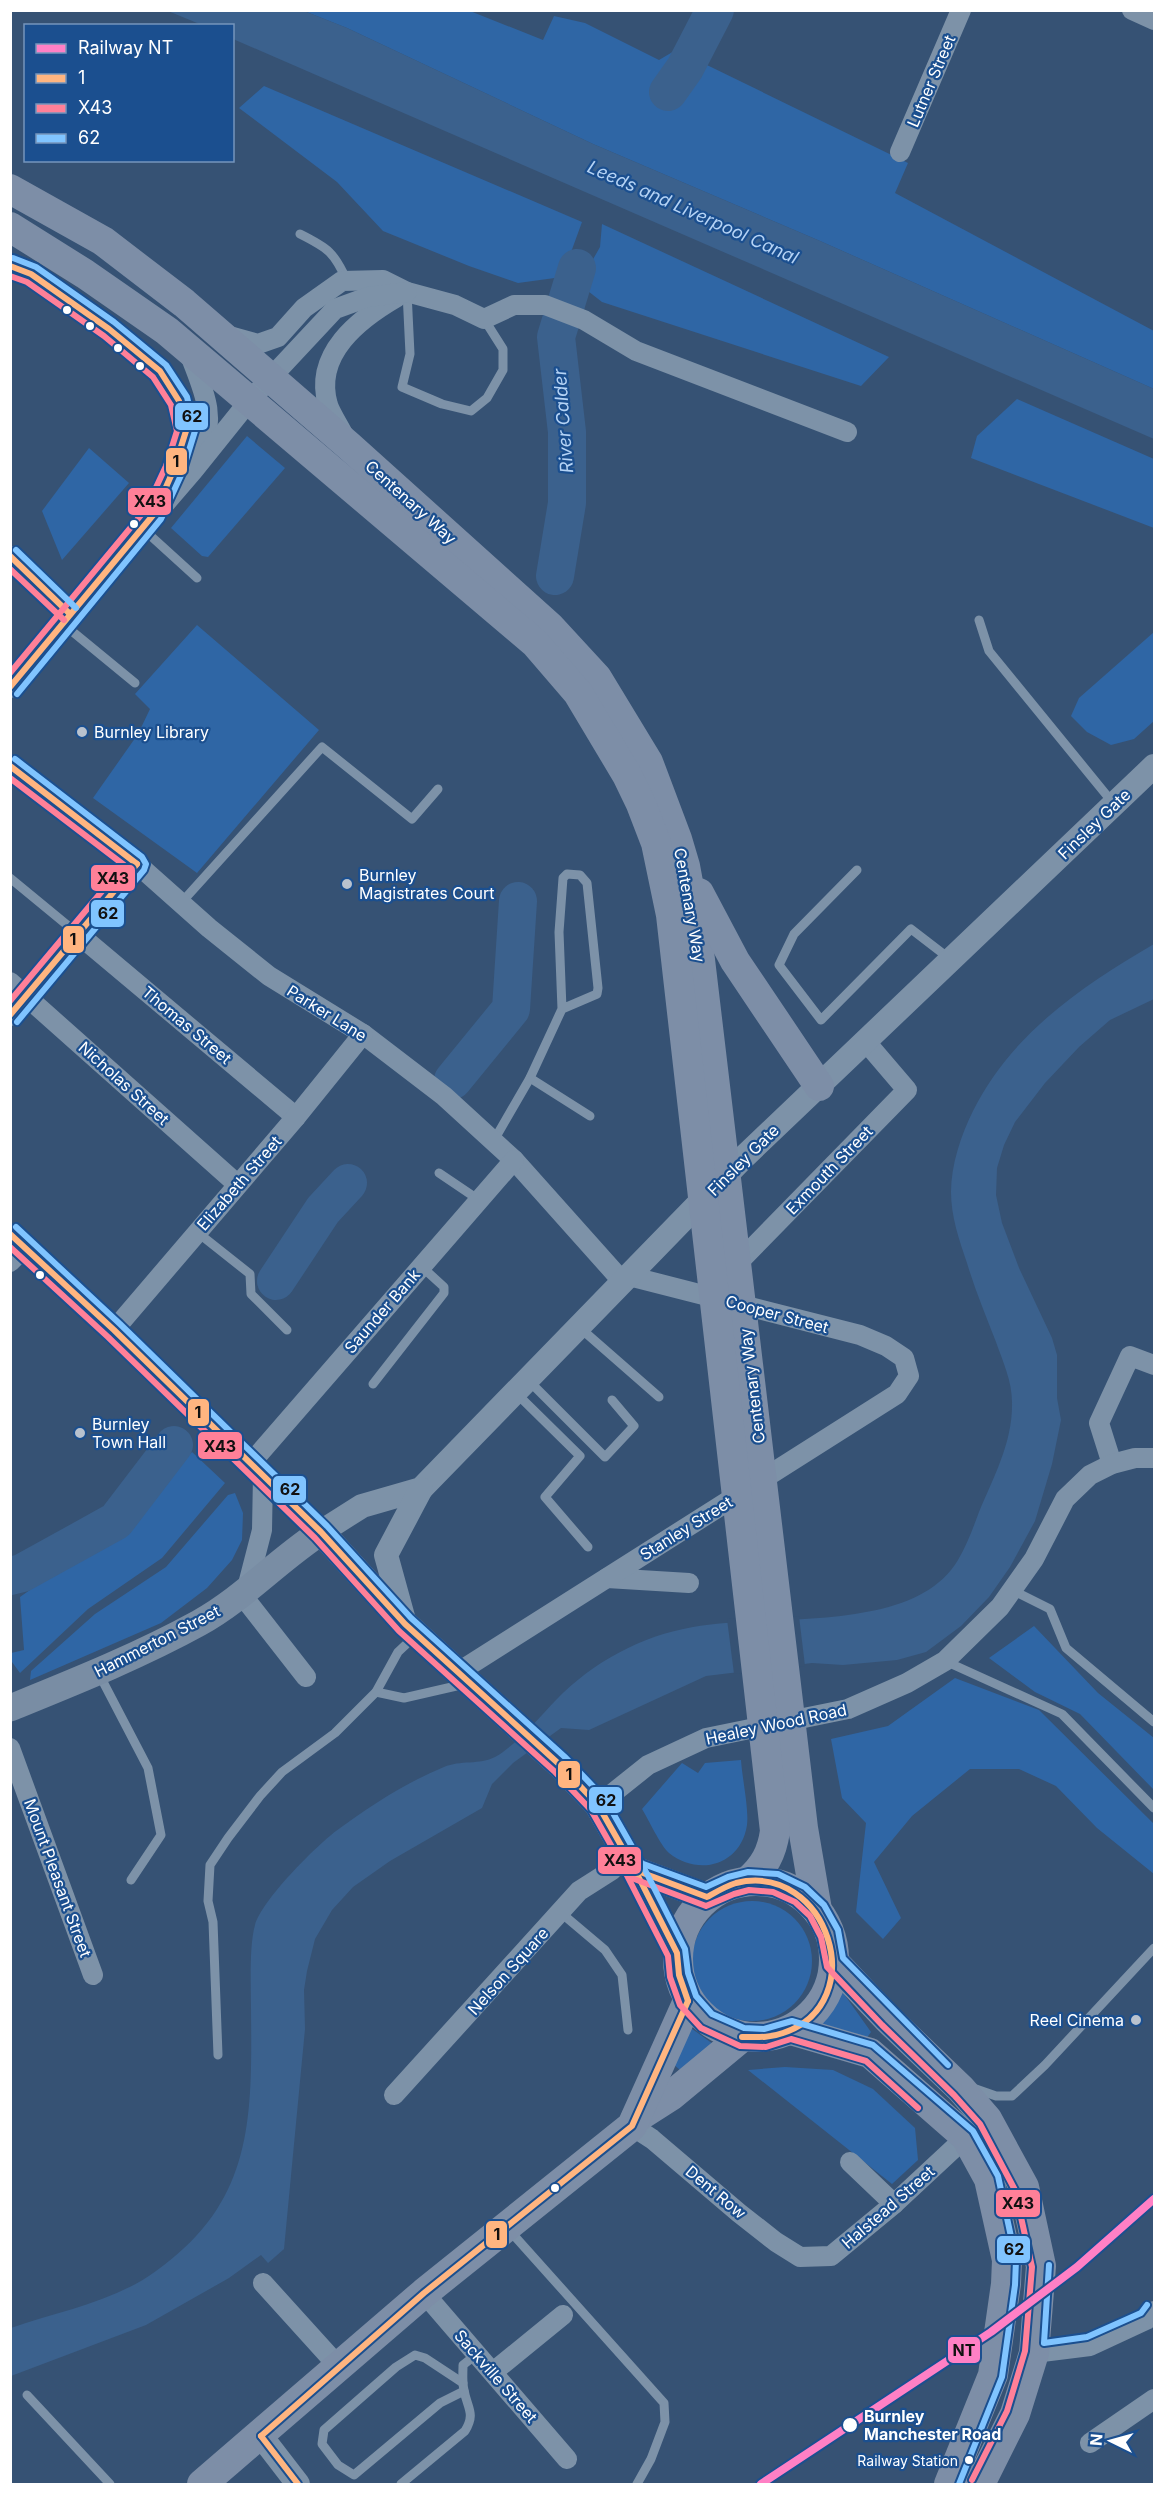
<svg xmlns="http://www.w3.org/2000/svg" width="1165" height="2495" viewBox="0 0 1165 2495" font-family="Inter,sans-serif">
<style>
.green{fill:#2f66a5}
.water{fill:#3b618d}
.pier{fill:#365274}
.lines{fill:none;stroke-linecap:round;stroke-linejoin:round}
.river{stroke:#3b618d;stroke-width:38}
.service{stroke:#7d92a8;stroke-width:9}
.minor{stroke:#7d92a8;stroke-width:20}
.tertiary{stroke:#7d92a8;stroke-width:24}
.secondary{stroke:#798da4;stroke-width:27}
.primary{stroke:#7d8ea7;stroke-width:30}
.bus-1-casing{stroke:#1b4f8f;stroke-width:10}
.bus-2-casing{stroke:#1b4f8f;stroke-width:10}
.bus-3-casing{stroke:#1b4f8f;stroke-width:10}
.bus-1{stroke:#ffb580;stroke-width:6}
.bus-2{stroke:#ff8098;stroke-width:6}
.bus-3{stroke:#80c4ff;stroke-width:6}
.rail-1-casing{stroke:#1b4f8f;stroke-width:12}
.rail-1{stroke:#ff80c5;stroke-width:8}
.bus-dot{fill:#fff;stroke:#1b4f8f;stroke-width:2}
.poi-dot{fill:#b9c2ce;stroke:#1b4f8f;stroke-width:2}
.labels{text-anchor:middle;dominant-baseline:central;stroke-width:4.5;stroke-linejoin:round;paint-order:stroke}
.bus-label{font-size:14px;fill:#fff;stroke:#1b4f8f;text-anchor:end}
.street-label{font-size:16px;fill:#fff;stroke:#1b4f8f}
.poi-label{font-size:16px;fill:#fff;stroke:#1b4f8f;text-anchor:start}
.stop-label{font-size:16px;font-weight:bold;fill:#fff;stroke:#1b4f8f;text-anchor:start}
.water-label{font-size:18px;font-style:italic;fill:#b5d3f5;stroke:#1b4f8f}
.line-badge{stroke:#1b4f8f;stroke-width:2}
.pale-badge-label{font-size:16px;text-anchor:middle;font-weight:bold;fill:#111}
</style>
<rect width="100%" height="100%" fill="#365274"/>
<g class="green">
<path d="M304 11H470L543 40 554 16 585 23 659 60 676 50 908 163 895 193 1154 331V389L820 241 593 144 347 28Z"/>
<path d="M264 86 582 222 562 277 518 283 469 266 383 231 337 182 239 108Z"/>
<path d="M602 224 889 357 861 386 602 302 579 284 600 247Z"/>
<path d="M1017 399 1154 459V528L971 458 977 436Z"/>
<path d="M247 436 285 468 208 557 202 556 171 528Z"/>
<path d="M89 448 129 483 62 560 42 511Z"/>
<path d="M197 625 319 730 197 873 93 798 138 734 150 709 135 694Z"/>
<path d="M1154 632V721L1134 739 1111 745 1087 732 1071 716 1079 698Z"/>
<path d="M192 1452 225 1483 162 1558 88 1609 20 1673 12 1662 11 1653 24 1650 20 1597 115 1530Z"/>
<path d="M235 1493 243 1513 242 1540 232 1560 207 1588 161 1623 30 1680 31 1671 95 1614 166 1567 228 1495Z"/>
<path d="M1034 1626 1098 1693 1154 1738V1790L1080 1714 1035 1692 989 1658Z"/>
<path d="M955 1678 1039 1710 1154 1824V1874L1097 1828 1056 1786 1019 1769H970L912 1816 874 1862 901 1918 883 1939 856 1912 866 1823 842 1798 831 1739 888 1726Z"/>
<path d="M741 1760C742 1777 749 1809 747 1825 741 1865 699 1877 669 1853 660 1845 649 1820 642 1809L682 1763 698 1773 705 1763Z"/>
<circle cx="752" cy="1961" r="60"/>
<path d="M839 1987 871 2032 866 2039 815 2027 830 2010Z"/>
<path d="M688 2026 720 2049 686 2075 673 2064Z"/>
<path d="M785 2067 833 2070 873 2089 915 2128 918 2160 892 2184 748 2070Z"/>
</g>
<g class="water">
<path d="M168 11H304L347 28 593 144 820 241 1154 389V439L233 39 232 26 202 25Z"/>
<path d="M1154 944V999L1110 1020 1079 1047 1045 1083 1015 1122 1004 1145 997 1168 996 1195 1002 1223 1019 1268 1052 1338 1057 1355V1398L1061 1420 1052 1464 1035 1521 1010 1567 989 1597 961 1626 926 1652 897 1660 843 1665 812 1663 706 1676 589 1730 561 1728 513 1763 492 1784 482 1808 390 1861 353 1887 332 1910 315 1939 307 1971 304 1990 305 2029 284 2249 268 2263 261 2255 229 2278 146 2325 11 2376V2328C59 2311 114 2302 156 2271 254 2202 252 2118 251 2009 251 1987 249 1946 255 1925 262 1900 315 1847 336 1831 370 1806 405 1783 444 1767 460 1760 480 1765 495 1757 515 1746 540 1717 556 1700 593 1662 641 1636 693 1627 767 1613 914 1635 958 1560 967 1545 973 1528 979 1512 994 1476 1013 1442 1012 1402 1012 1381 1003 1362 996 1342 986 1316 975 1290 967 1263 959 1240 951 1216 951 1192 951 1165 961 1135 973 1111 1012 1033 1081 987 1154 944Z"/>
</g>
<path class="pier" d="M799 1616 805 1666 734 1674 727 1619Z"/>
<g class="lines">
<g class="river">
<path d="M668 92 685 68 715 10"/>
<path d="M555 576 567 503V432L556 337 577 268"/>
<path d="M453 1080 511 1009 518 901"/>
<path d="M276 1281 323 1210 348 1183"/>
<path d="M10 1576 22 1573 116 1521 174 1445"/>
</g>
<g class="service">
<path d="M300 234C328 248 334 252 347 281"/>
<path d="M10 266 31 274 109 329 160 371 179 401 186 431 161 498"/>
<path d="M407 292 410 354 402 387 442 404 471 411 487 398 503 370V349L484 319"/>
<path d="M142 528 197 578"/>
<path d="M979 620 989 651 1113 803"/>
<path d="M62 623 135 683"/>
<path d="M857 870 794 934 779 965 821 1020 911 929 950 959"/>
<path d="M10 878 78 934"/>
<path d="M181 903 322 747 412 819 438 789"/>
<path d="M530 1078 590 1116"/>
<path d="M493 1142 530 1078 562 1009 597 994 598 988 587 883 580 875 567 874 563 878 559 932 562 1009"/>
<path d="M439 1173 479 1200"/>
<path d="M197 1232 250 1274 251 1294 287 1330"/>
<path d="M579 1327 659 1397"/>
<path d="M529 1381 605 1457 634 1426 612 1400"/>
<path d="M373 1384 444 1293V1287L421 1266"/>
<path d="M517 1394 580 1456 545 1497 588 1547"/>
<path d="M1012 1590 1050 1609 1066 1648 1154 1722"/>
<path d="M945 1661 1062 1714 1154 1808"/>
<path d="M99 1674 148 1768 161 1835 131 1880"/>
<path d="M376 1692 404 1698 465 1684"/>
<path d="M560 1912 605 1950 622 1975 628 2030"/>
<path d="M218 2055 213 1922 208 1901 210 1865 228 1838 260 1796 282 1772 335 1733 376 1692 398 1652 414 1637"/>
<path d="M976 2089 996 2096H1012L1045 2065 1154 1948"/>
<path d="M510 2231 664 2403 665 2422 651 2459 637 2484"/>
<path d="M463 2383 425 2358 415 2355 396 2367 324 2430 322 2444 338 2465 354 2475 440 2403 464 2391"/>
<path d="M27 2395 110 2484"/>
<path d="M401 2484 465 2431C476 2413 467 2408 464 2390 462 2382 463 2373 463 2365L477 2354"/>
</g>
<g class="minor">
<path d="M1132 10 1154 20"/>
<path d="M900 152 961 10"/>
<path d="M229 336 258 344 278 337 304 308 342 281 383 280 407 292 455 305 484 319 514 305H545L584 320 636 351 847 432"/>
<path d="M190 355C203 390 217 416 201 452"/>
<path d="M343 434C338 424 331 414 328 405 313 354 359 319 397 297"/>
<path d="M10 556 70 614"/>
<path d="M10 688 70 614 193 471 250 400 335 309 368 297 407 292"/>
<path d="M10 766 137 864 209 928 269 976 363 1034 444 1096 514 1160 623 1282"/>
<path d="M78 934 296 1117"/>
<path d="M10 982 237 1184"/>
<path d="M10 1016 137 864"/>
<path d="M10 1234 114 1330 321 1532"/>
<path d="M10 1262 24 1248"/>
<path d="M731 1270 907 1090 866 1042"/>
<path d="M114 1330 296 1117 363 1034"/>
<path d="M251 1463 514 1160"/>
<path d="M1112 1464 1099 1423 1130 1356 1154 1365"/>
<path d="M607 1578 689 1583"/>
<path d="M246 1592 262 1530 263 1475"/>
<path d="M242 1595 306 1677"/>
<path d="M457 1673 897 1394 909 1376 904 1358 886 1346 860 1335 629 1276"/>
<path d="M10 1748 93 1975"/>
<path d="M598 1805 648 1765 706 1738 848 1709 907 1683 945 1661 1000 1607 1034 1559 1065 1499 1090 1475 1112 1464 1135 1458H1154"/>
<path d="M394 2095 579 1891 612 1870 626 1854"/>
<path d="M632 2126 652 2139 739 2213 776 2242 800 2257 831 2256 894 2204 966 2137"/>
<path d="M850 2162 894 2204"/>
<path d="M263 2283 339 2367"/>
<path d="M424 2293 567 2459"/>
<path d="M1034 2353 1090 2346 1146 2320 1154 2311"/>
<path d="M493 2372 563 2315"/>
<path d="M1090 2443 1154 2399"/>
</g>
<g class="tertiary">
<path d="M321 1532 362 1506 421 1489 745 1156 1154 766"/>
<path d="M405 1624 386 1555 421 1489"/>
<path d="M261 2436 298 2484"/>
</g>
<g class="secondary">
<path d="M10 1708C74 1682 139 1656 199 1623 244 1598 278 1560 321 1532L405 1624 560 1765 598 1805 635 1870 677 1953"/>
<path d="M635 1870 707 1897"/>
</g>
<g class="primary">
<path d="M10 189 103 241 184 303 349 446 550 627 597 678 648 762 677 839 685 866 696 926 803 1828 817 1910"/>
<path d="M10 227 85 274 167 331 535 643 578 693 627 775 641 804 656 843 671 915 775 1831C772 1853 764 1867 748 1881"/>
<path d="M699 893 735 961 819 1086"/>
<circle cx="756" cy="1959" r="78"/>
<path d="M834 1962 888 2019 961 2089 987 2119 1024 2187 1041 2266 1034 2353 1015 2414 980 2484"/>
<path d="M791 2030 870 2053 966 2137 989 2179 1007 2260 1006 2284 993 2375 949 2484"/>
<path d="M636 2118 672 2095 742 2037"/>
<path d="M202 2484 424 2293 632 2126 688 2001"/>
</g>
<g class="bus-1-casing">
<g id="bus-1">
<path d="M10 266 31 274 109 329 160 371 179 401 186 431 174 469 154 514 10 687"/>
<path d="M10 556 70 614"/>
<path d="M10 766 137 864"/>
<path d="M10 1015 137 864"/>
<path d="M10 1234 114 1330 321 1532 405 1624 560 1765 598 1805 635 1870 677 1953 679 1975 688 2001"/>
<path d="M635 1870 707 1897C716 1892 726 1886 736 1883 828 1861 873 2003 783 2033 770 2038 756 2037 742 2037"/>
<path d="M261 2436 424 2293 632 2126 688 2001"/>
<path d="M261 2436 298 2484"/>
</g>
</g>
<g class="bus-2-casing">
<g id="bus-2">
<path d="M10 276 27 282 104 336 153 377 171 405 177 431 166 466 146 509 10 673"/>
<path d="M10 569 64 620"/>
<path d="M10 778 124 865 10 1001"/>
<path d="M10 1247 108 1337 315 1538 399 1631 554 1771 591 1810 629 1877 706 1906 734 1894 749 1890 773 1892 795 1902 810 1916 821 1937 827 1967 882 2025 954 2095 980 2124 1015 2190 1032 2267 1025 2351 1007 2411 972 2480"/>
<path d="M614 1850 668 1956 670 1977 680 2005 701 2028 740 2046 766 2047 791 2039 866 2061 918 2108"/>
</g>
</g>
<g class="bus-3-casing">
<g id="bus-3">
<path d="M13 258 36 267 114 322 166 365 187 397 195 431 182 473 161 519 17 694"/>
<path d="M16 550 76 608"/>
<path d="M15 759 142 857 146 864 144 870 17 1022"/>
<path d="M16 1227 120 1324 327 1526 411 1618 566 1758 605 1799 643 1866 685 1949 688 1973 696 1996 712 2014 744 2028 764 2029 792 2021 873 2045 973 2131 998 2176 1016 2260 1015 2285 1002 2377 959 2484"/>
<path d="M638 1862 706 1887 728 1877 748 1872 778 1874 805 1887 824 1905 838 1930 843 1958 948 2065"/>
<path d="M1049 2265 1044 2343 1087 2337 1141 2313 1147 2305"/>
</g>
</g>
<use href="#bus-1" class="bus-1"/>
<use href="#bus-2" class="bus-2"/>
<use href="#bus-3" class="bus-3"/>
<g class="rail-1-casing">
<path id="rail-1" d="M761 2484 991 2332 1077 2267 1154 2199"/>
</g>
<use href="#rail-1" class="rail-1"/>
</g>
<g class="bus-dot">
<circle cx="67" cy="310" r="5"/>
<circle cx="90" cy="326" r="5"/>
<circle cx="118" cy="348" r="5"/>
<circle cx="140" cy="366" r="5"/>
<circle cx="134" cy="524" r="5"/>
<circle cx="40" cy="1275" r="5"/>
<circle cx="555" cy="2188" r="5"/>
<circle cx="850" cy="2425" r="8"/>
<circle cx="969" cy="2460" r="5"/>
</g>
<g class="poi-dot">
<circle cx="82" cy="732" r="6"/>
<circle cx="347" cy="884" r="6"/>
<circle cx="80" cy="1433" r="6"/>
<circle cx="1136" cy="2020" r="6"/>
</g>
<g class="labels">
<g class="bus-label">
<text x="958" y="2460">Railway Station</text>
</g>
<g class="street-label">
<text transform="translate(931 81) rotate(-67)">Lutner Street</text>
<text transform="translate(411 502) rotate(42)">Centenary Way</text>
<text transform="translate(1094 824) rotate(-44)">Finsley Gate</text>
<text transform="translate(690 905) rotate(80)">Centenary Way</text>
<text transform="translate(327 1013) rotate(32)">Parker Lane</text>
<text transform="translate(187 1025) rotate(40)">Thomas Street</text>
<text transform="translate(124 1083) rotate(42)">Nicholas Street</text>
<text transform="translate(743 1160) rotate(-45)">Finsley Gate</text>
<text transform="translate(829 1170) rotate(-46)">Exmouth Street</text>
<text transform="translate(239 1183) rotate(-49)">Elizabeth Street</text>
<text transform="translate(382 1311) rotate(-49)">Saunder Bank</text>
<text transform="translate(777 1314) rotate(15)">Cooper Street</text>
<text transform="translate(752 1386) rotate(-97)">Centenary Way</text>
<text transform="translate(686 1528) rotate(-32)">Stanley Street</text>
<text transform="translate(157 1641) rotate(-27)">Hammerton Street</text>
<text transform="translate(776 1724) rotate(-12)">Healey Wood Road</text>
<text transform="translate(58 1878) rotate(70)">Mount Pleasant Street</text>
<text transform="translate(508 1971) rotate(-48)">Nelson Square</text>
<text transform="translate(716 2192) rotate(40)">Dent Row</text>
<text transform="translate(888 2207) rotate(-41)">Halstead Street</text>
<text transform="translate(496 2376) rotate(49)">Sackville Street</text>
</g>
<g class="poi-label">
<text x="94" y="732">Burnley Library</text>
<text x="359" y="875">Burnley<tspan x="359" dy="18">Magistrates Court</tspan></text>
<text x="92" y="1424">Burnley<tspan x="92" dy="18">Town Hall</tspan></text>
<text x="1124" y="2020" text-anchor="end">Reel Cinema</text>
</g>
<g class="stop-label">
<text x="864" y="2416">Burnley<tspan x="864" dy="18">Manchester Road</tspan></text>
</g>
<g class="water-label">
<text transform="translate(693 212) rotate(24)">Leeds and Liverpool Canal</text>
<text transform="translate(563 421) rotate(-94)">River Calder</text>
</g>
</g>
<g class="line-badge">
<rect x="174" y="402" width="35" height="29" rx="6" fill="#80c4ff"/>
<rect x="165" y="447" width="23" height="29" rx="6" fill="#ffb580"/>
<rect x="127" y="487" width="45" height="29" rx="6" fill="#ff8098"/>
<rect x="90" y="864" width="46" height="28" rx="6" fill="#ff8098"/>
<rect x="90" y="899" width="35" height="29" rx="6" fill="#80c4ff"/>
<rect x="62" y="925" width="23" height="29" rx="6" fill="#ffb580"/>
<rect x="187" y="1398" width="23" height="29" rx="6" fill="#ffb580"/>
<rect x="197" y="1431" width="46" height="29" rx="6" fill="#ff8098"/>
<rect x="272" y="1475" width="35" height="29" rx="6" fill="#80c4ff"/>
<rect x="557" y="1760" width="24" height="29" rx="6" fill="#ffb580"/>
<rect x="588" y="1786" width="35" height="28" rx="6" fill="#80c4ff"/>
<rect x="597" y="1846" width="45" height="29" rx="6" fill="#ff8098"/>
<rect x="995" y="2189" width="46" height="29" rx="6" fill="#ff8098"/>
<rect x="485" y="2220" width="23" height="29" rx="6" fill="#ffb580"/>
<rect x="996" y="2235" width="35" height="29" rx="6" fill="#80c4ff"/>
<rect x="947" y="2336" width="34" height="28" rx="6" fill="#ff80c5"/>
</g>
<g class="pale-badge-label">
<text x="192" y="422">62</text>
<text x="176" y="467">1</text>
<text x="150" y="507">X43</text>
<text x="113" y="884">X43</text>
<text x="108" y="919">62</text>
<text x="73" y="945">1</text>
<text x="198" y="1418">1</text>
<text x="220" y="1452">X43</text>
<text x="290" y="1495">62</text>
<text x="569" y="1780">1</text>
<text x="606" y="1806">62</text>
<text x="620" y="1866">X43</text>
<text x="1018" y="2209">X43</text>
<text x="497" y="2240">1</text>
<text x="1014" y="2255">62</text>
<text x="964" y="2356">NT</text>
</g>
<rect width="1165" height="2495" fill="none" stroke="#ffffff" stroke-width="24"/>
<rect x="24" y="24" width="210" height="138" fill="#1b4f8f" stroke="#7695bc" stroke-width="1.5"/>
<rect x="36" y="44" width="30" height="9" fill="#ff80c5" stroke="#7695bc" stroke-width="1.5"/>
<text x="78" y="54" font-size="18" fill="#ffffff">Railway NT</text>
<rect x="36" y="74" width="30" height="9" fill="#ffb580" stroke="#7695bc" stroke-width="1.5"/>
<text x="78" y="84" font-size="18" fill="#ffffff">1</text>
<rect x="36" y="104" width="30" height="9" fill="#ff8098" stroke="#7695bc" stroke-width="1.5"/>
<text x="78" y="114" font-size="18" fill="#ffffff">X43</text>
<rect x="36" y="134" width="30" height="9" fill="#80c4ff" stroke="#7695bc" stroke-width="1.5"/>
<text x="78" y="144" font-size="18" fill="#ffffff">62</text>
<g transform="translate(1111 2441) rotate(275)" stroke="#1b4f8f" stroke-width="4.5" paint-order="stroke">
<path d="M0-4.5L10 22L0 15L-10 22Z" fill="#ffffff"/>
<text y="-9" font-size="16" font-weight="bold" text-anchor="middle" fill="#ffffff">N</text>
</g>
</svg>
